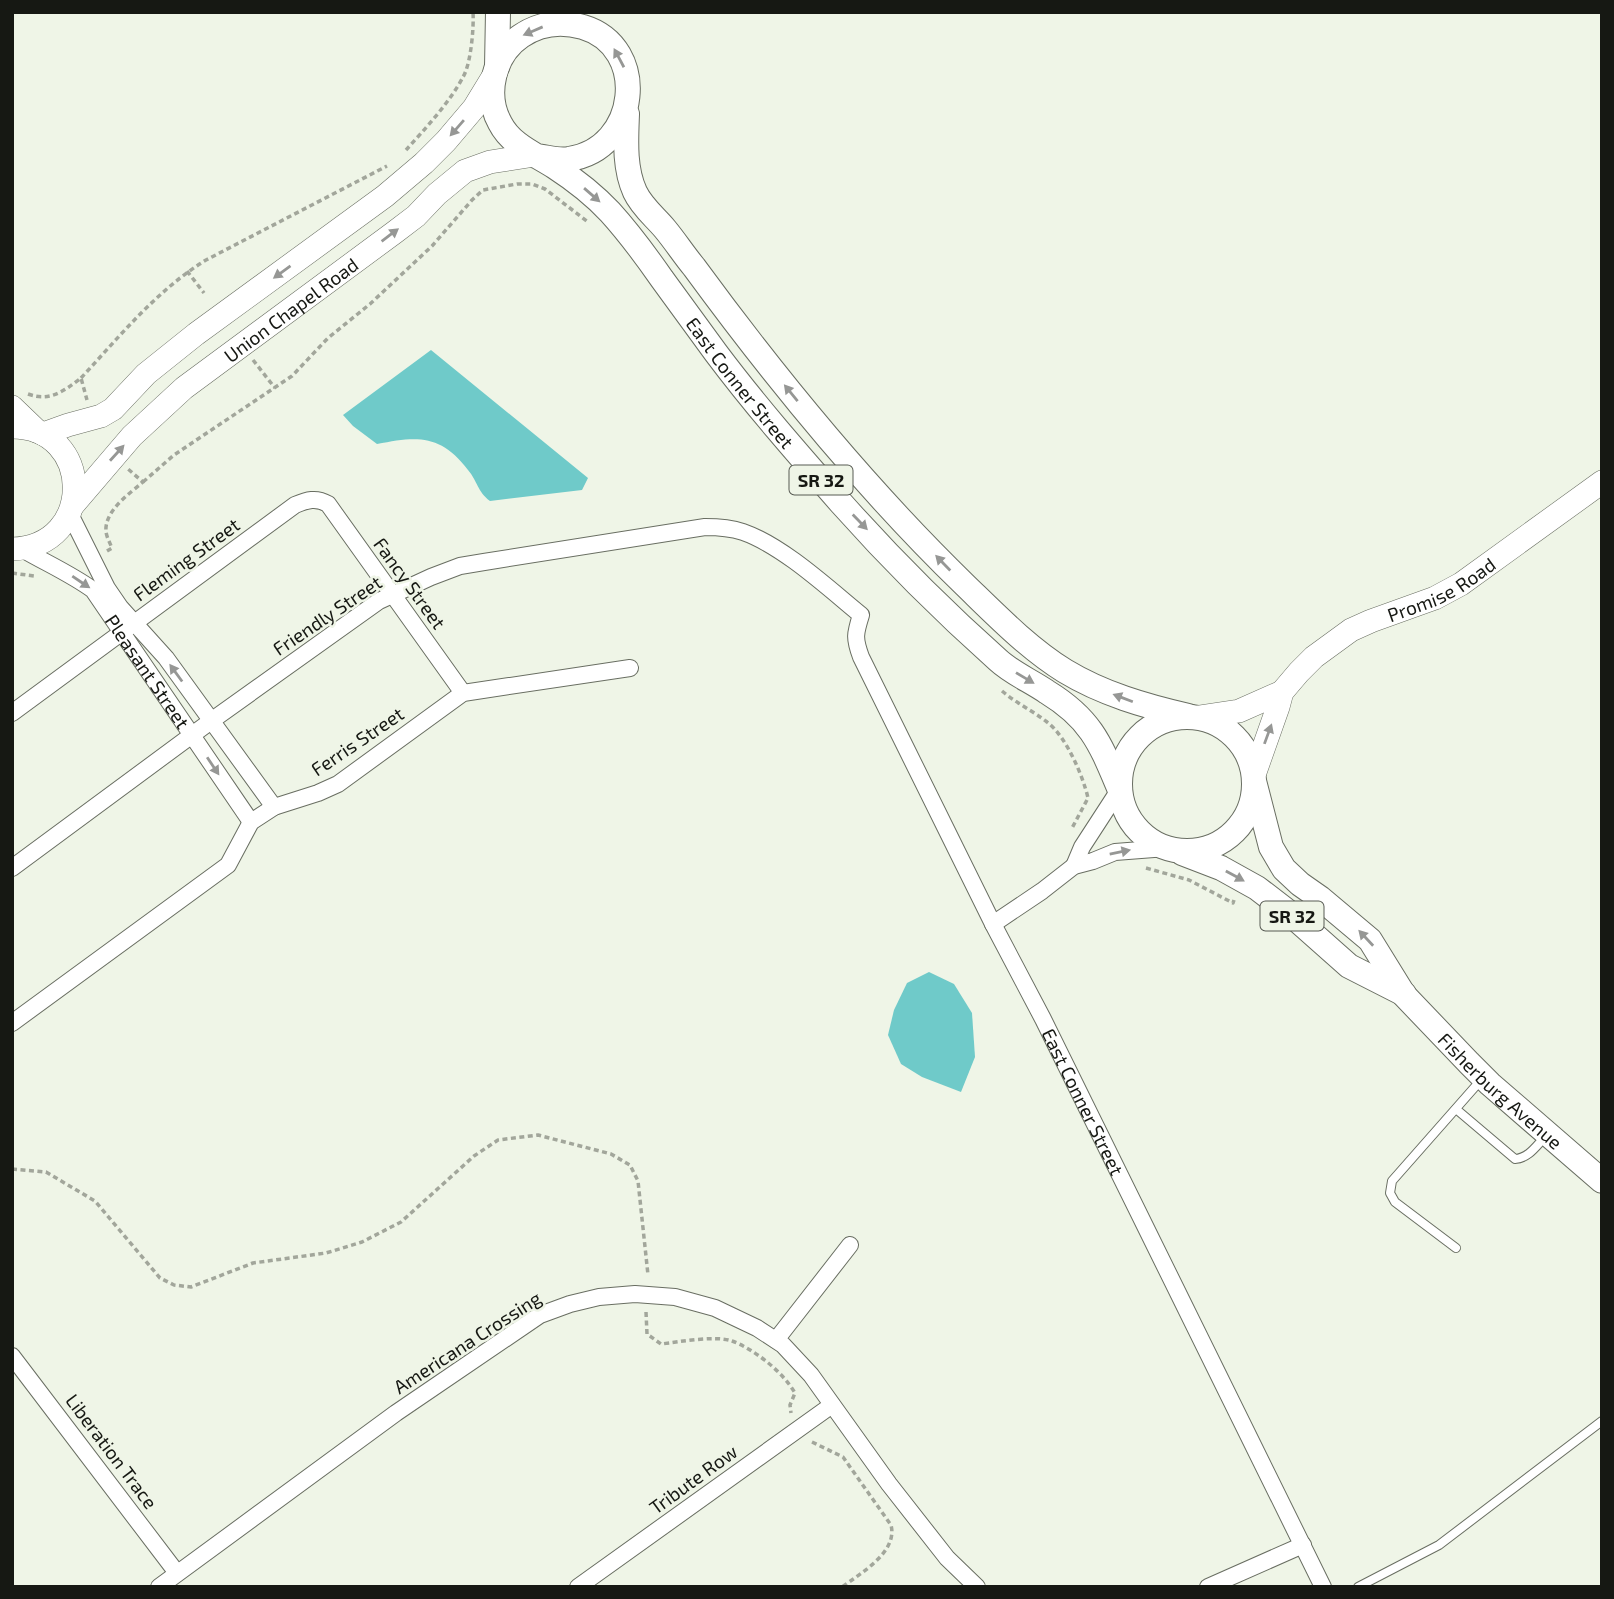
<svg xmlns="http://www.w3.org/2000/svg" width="1614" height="1599" viewBox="0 0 1614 1599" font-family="'Exo 2',sans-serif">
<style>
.water{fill:#6fcac9}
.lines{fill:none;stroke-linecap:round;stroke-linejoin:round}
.lane-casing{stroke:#696e62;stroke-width:10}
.street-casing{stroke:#696e62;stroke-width:18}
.secondary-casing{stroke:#696e62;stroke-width:24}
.primary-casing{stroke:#696e62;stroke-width:26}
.path{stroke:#a2a69b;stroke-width:3.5;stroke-dasharray:5 3.5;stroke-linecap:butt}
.lane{stroke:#fff;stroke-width:8}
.street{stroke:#fff;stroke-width:16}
.secondary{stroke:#fff;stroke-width:23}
.primary{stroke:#fff;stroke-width:24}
.oneway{fill:#969795}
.labels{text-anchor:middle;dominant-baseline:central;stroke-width:5;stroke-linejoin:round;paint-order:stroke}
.shield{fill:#eff5e7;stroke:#575a53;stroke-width:2}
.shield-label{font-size:18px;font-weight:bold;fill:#161813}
.street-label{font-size:19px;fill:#161813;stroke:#eff5e7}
</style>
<rect width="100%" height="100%" fill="#eff5e7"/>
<g class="water">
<path d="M431 350 588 478 582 490 490 501C477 491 478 482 468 470 441 434 417 436 377 444L353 426 343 415Z"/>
<path d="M929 972 954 984 972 1013 975 1057 961 1092 922 1077 901 1064 888 1035 894 1010 907 983Z"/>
</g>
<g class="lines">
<g class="lane-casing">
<g id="lane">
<path d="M1456 1109 1515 1159C1529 1158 1536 1146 1545 1137"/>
<path d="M1456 1248 1395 1202 1390 1193 1392 1181 1481 1080"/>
<path d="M1358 1587 1439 1545 1602 1421"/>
</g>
</g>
<g class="street-casing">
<g id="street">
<path d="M70 514 107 588 120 607 166 658 274 807"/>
<path id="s1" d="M22 549C46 563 71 574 93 590L251 822"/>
<path d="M12 713 295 505C307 500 316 497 328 504L463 693"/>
<path d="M1074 866 1082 847 1119 790"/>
<path id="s2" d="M12 868 211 721 379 601 431 577 460 566 484 562 705 527C718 527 731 528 743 532 783 546 828 588 861 615 855 634 854 638 861 657L993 924 1043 1019 1323 1587"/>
<path d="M993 924 1042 891 1074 866 1093 861 1115 852 1167 848"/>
<path d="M12 1023 228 865 251 822 274 807 318 793 338 784 463 693 630 668"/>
<path d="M776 1340 850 1245"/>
<path d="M12 1356 177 1573"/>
<path d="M159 1587 396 1413 540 1315 570 1304 599 1297 635 1294 675 1297 715 1308 757 1328 783 1345 811 1375 889 1484 947 1558 977 1587"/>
<path d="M578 1587 832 1405"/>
<path d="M1208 1587 1303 1545"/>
</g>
</g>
<g class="secondary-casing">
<g id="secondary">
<path d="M12 407 37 431"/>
<path d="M12 427C94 427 96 547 12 549"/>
<path d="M43 434 68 425 101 416 113 409 146 374 196 334 385 196 424 163 446 141 474 108 496 72"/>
<path id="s3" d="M73 505 132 436 184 388 395 232 416 216 437 194 465 171 490 162 535 155"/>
<path d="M1199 717 1239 711 1282 692"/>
<path id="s4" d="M1254 775 1278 707 1282 692 1299 672 1314 657 1351 630 1371 621 1435 598 1461 584 1602 482"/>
</g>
</g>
<g class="primary-casing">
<g id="primary">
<path d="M497 67 498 12"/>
<path d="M627 114C626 140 624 168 635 192 642 207 655 217 665 229 675 241 684 255 694 267 776 379 865 488 965 585 996 615 1028 648 1065 671 1103 694 1145 706 1188 716"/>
<path id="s5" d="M536 156C547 157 558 161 569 159 639 149 650 47 583 27 562 21 540 23 521 36 494 54 484 94 500 123 511 145 535 154 555 167 575 180 594 195 610 212 629 233 646 256 662 279 680 304 698 328 716 353 755 405 798 454 841 503 890 558 943 611 998 660 1012 673 1031 681 1047 692 1091 719 1100 743 1119 788"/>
<circle cx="1187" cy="784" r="67"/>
<path id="s6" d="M1254 781 1271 847 1284 869 1300 884 1320 898 1370 940 1404 995 1469 1063 1490 1084 1602 1181"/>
<path d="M1182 853 1221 868 1257 888 1287 911 1349 966 1404 994"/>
</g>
</g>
<g class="path">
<path d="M406 150C425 129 450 102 463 77 471 64 474 27 473 12"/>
<path d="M187 271 204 293"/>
<path d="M253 360 275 388"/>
<path d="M81 378C120 336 157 290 206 260L387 166"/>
<path d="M28 394C50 402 64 391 81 378L87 400"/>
<path d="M143 482 174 455 292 376 328 338 370 304 432 246 472 200 483 190 517 184H532L545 189 588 222"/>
<path d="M107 551 112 548C110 543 107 538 106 532 104 511 129 494 143 482L128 469"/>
<path d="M12 573 34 576"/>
<path d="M1002 691C1016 703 1033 711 1047 722 1066 736 1083 776 1088 798L1071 830"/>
<path d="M1146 868 1189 880 1233 903 1234 900"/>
<path d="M12 1169 46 1172 95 1201 160 1278 174 1285 191 1287 253 1263 326 1253 362 1242 401 1222 474 1156 498 1140 538 1135 611 1154 630 1165 638 1181 648 1275"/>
<path d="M646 1312 647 1334 661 1344C679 1342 715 1335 732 1341 754 1349 783 1372 795 1393L790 1405 791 1413"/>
<path d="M812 1442 843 1457 891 1525C898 1552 861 1573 842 1587"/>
</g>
<use href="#lane" class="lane"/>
<use href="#street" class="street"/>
<use href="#secondary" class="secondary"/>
<use href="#primary" class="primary"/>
</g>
<defs><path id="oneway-solid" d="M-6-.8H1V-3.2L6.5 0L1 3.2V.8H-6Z" transform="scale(1.75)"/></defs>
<g class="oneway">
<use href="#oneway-solid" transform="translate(533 31) rotate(157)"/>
<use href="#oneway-solid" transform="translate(619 58) rotate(-118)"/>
<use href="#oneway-solid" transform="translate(457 128) rotate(131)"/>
<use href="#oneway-solid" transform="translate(592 195) rotate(41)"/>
<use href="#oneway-solid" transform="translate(390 235) rotate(-37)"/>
<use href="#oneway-solid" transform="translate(282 272) rotate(144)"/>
<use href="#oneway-solid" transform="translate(791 393) rotate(-129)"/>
<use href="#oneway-solid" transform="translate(117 453) rotate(-48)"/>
<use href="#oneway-solid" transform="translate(860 522) rotate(46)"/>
<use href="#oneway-solid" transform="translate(943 563) rotate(-134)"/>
<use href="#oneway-solid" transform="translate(81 582) rotate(34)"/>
<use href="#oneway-solid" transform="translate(176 673) rotate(-126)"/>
<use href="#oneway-solid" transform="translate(1025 678) rotate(31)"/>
<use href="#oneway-solid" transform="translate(1123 698) rotate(-159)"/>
<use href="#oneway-solid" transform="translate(1268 734) rotate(-70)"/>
<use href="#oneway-solid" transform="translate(213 766) rotate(56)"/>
<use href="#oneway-solid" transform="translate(1120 852) rotate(-11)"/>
<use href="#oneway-solid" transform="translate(1235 876) rotate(29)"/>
<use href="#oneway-solid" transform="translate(1366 938) rotate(-133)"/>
</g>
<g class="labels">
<g class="shield">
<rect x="789.5" y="465.5" width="63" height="29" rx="5"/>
<rect x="1260.5" y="901.5" width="63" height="29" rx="5"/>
</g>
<g class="shield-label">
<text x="821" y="480">SR 32</text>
<text x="1292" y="916">SR 32</text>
</g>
<g class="street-label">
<text stroke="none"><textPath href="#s3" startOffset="294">Union Chapel Road</textPath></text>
<text stroke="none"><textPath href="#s5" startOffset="735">East Conner Street</textPath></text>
<text transform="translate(186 559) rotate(-36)">Fleming Street</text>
<text transform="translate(410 583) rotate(54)">Fancy Street</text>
<text stroke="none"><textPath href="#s4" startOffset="280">Promise Road</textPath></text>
<text transform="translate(327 615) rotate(-34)">Friendly Street</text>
<text stroke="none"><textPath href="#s1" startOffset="180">Pleasant Street</textPath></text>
<text transform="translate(357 741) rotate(-34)">Ferris Street</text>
<text stroke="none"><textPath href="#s6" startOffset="406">Fisherburg Avenue</textPath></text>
<text stroke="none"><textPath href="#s2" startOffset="1514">East Conner Street</textPath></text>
<text transform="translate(467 1342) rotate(-33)">Americana Crossing</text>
<text transform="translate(112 1451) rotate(53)">Liberation Trace</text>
<text transform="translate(693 1479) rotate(-36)">Tribute Row</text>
</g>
</g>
<rect width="1614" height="1599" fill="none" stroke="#161813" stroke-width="28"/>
</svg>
